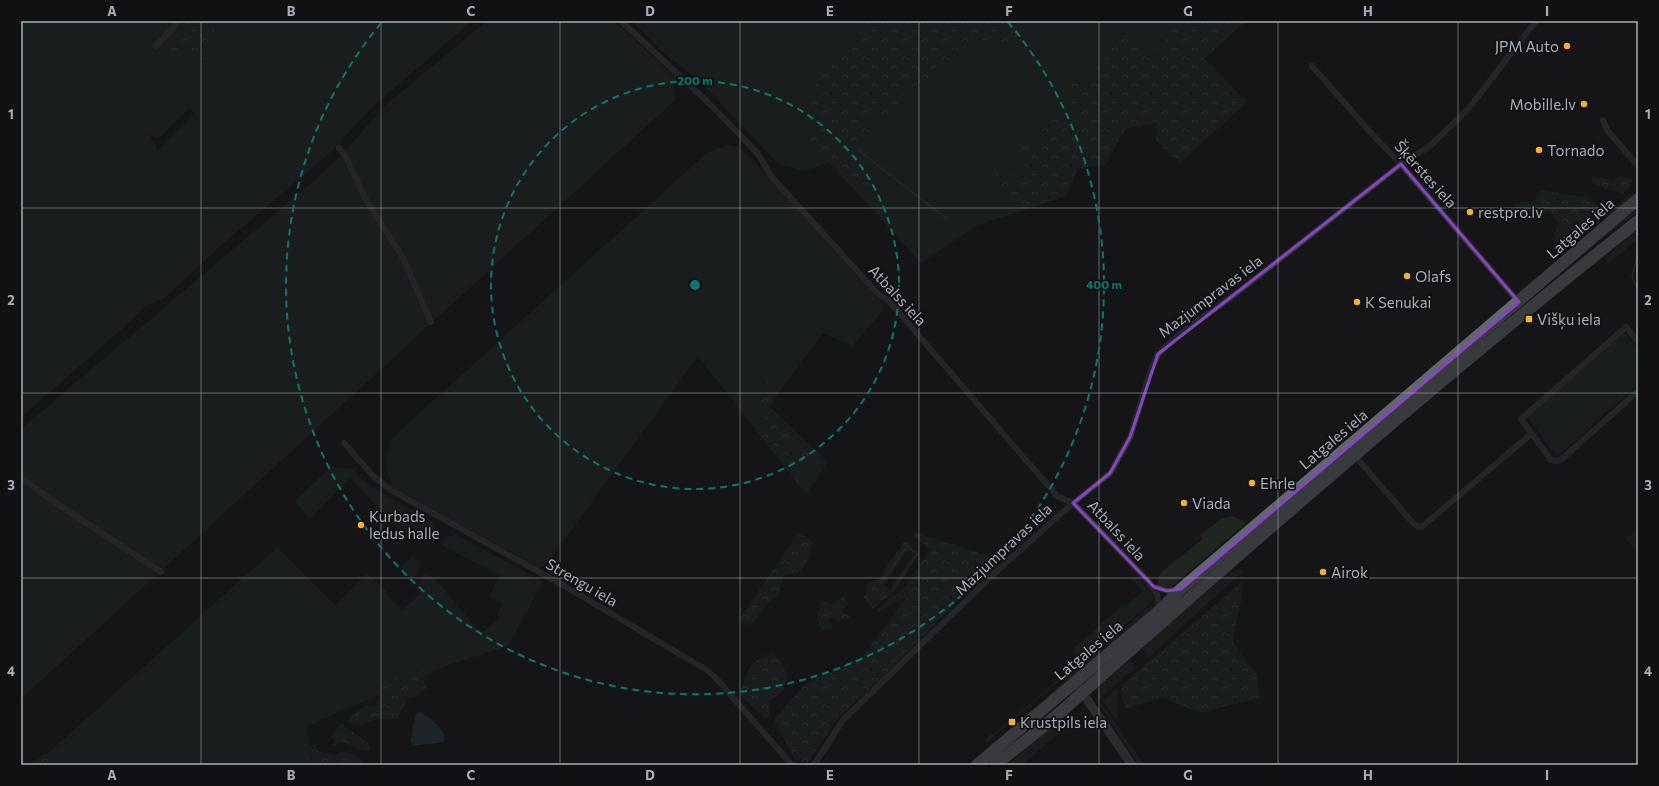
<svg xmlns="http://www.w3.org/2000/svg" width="1659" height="786" viewBox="0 0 1659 786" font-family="Commissioner,sans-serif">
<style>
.green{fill:#1e261f;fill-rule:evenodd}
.forest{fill:url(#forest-crowns)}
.water{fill:#2c353c}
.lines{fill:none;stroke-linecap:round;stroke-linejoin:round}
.stream{stroke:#2c353c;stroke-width:2}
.street{stroke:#37383d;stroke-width:6}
.secondary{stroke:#45474d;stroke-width:9}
.highway{stroke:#63666e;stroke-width:12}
.tram{stroke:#4a4c52;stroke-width:1}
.marked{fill:none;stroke:#8446be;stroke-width:3;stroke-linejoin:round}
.grid{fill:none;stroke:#a8adb8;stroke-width:1;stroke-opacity:0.55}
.ring{fill:none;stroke:#0f766e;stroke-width:2;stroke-dasharray:7 5}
.poi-dot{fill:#f2b134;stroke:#111113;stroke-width:1.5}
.labels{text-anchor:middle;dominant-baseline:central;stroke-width:3.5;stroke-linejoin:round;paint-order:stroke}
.poi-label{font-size:15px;fill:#a8adb8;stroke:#111113;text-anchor:start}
.street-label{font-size:15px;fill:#a8adb8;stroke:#111113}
.centre{fill:#0f766e;stroke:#111113;stroke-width:2}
.ring-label{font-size:12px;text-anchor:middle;font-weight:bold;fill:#0f766e;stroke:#111113;stroke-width:3.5;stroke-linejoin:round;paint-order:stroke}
.neatline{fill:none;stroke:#a8adb8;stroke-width:1.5}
.grid-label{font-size:13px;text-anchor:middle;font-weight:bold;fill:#a8adb8}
</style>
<defs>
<pattern id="forest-crowns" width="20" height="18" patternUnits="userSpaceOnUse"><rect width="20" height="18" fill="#1e261f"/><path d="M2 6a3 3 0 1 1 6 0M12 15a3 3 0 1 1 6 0" fill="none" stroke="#3c433d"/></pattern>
</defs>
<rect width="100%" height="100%" fill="#161618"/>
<g class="green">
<path d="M21 21H472L371 108 332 151 226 241 163 299 146 306 122 329 21 417ZM190 108 195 114 158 150 149 134 158 139Z"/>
<path d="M487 21H614L677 79 674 86 676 99 21 699V429L310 184 338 158 388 103Z"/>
<path d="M632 21H854L859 37 849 55 832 58 810 109 818 128 806 141 838 168 847 172 867 188 861 164 858 146 872 120 894 116 904 94 930 79 936 66 956 56 976 39 1003 43 1020 36 1023 28 1029 21H1177L1157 56 1121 34 1085 83 1071 84 1069 118 1046 121 1035 146 1024 165V177L995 174 1018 212 978 225 921 263 829 162 805 171 778 164 703 84 665 54Z"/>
<path d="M728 145 737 147 745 153 767 175 883 305 884 310 852 346 823 333 769 406 828 462 806 494 698 356 545 566 538 567 394 488C384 468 385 459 392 438L707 153Z"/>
<path d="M1631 193 1634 195 1607 218 1605 216Z"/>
<path d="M1638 204V213L1600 239 1589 250 1588 249Z"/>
<path d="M1638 229V239L1607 265 1605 258Z"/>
<path d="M1624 332 1638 349V385L1559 454 1554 453 1527 416Z"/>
<path d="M331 467 353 469 366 483 434 523 433 525 436 528 433 538H420L416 531 403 539 399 534 401 532 350 478 310 519 295 501Z"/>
<path d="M1232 516 1246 523 1171 587C1166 588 1161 589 1157 584L1160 574 1164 570 1203 539 1200 535C1210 528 1219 518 1232 516Z"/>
<path d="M1638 529V552L1626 539Z"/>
<path d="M455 534 543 582 508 646 451 664 307 726 312 765H35L277 547 335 605 367 573 386 591 389 597 402 610 419 595 416 588 425 573 434 578 481 633 486 630 483 626 484 625 488 628 500 618 497 615 503 604 489 596 500 576 442 545 446 536H453Z"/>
<path d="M414 557 420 567 415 576 411 579 403 573 401 566Z"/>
<path d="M1240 569 1244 571 1148 657 1143 649 1162 629 1234 570Z"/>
<path d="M1134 576 1136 577 1153 595V601L986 743 985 740 990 734 995 733 1078 663V659L1072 650 1123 604 1126 606 1143 591 1131 579Z"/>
<path d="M1153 603 1152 609 1075 675 1066 681 1056 691V688Z"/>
<path d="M1129 660 1135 667 1097 701V694L1101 685Z"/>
<path d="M1117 688 1118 689 1117 721 1103 702Z"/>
<path d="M1101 703 1102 704 1144 765H1139L1099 704Z"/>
<path d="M1066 715 1071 721 1070 723 1022 765H1007Z"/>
<path d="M337 729 343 731 346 736 342 742 334 746 330 745 334 742 335 738H330Z"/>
</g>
<g class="forest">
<path d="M182 21H210L215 32 202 62 189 60 188 51 171 53 166 45 185 33 182 26Z"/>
<path d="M854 21H1029L1023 28 1020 36 1002 43 976 39 956 56 936 66 930 79 904 94 894 116 872 120 875 135 858 146 868 154 861 164 874 177 867 188 847 172 838 168 805 141 818 128 810 109 817 79 832 58 849 55 859 37Z"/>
<path d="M1177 21H1246L1204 58 1247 102 1181 162 1166 152 1156 139 1157 123 1126 128 1105 165 1078 169 1066 196 1018 212 995 174 1008 168 1015 176 1024 177V165L1014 148 1035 146 1046 121 1069 118 1071 84 1085 83 1122 33 1156 56Z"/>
<path d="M1593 176 1613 180 1619 176 1632 179 1631 186 1623 194 1591 183Z"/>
<path d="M1540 190 1590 198 1601 209 1585 221 1563 250 1551 240 1559 223 1550 212 1525 221 1514 204 1534 202Z"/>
<path d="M769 382 774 400 769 406 793 429 795 433 786 442 784 449 787 452 798 448 809 447 817 454 815 460 803 459 796 462 803 479 798 484 757 431 762 428 771 429V425L763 415 756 398 763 383Z"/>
<path d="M799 532 813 543 809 558 800 572 784 575 779 594 769 602 751 625 746 624 739 620Z"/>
<path d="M915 532 998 559 892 668 839 717 808 762 795 760 774 720 805 684 863 656 908 595 877 613 878 609 908 584 930 549 914 537Z"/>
<path d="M905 541 913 546 912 551H906L884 585 890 589 916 551 919 553 895 591 873 609 863 597 866 594 867 585 875 580H879L887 566Z"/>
<path d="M1243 581C1243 602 1235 622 1233 643L1257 675 1260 698 1199 713 1163 698 1127 708 1121 697V686Z"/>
<path d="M844 596 849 604 841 612 851 616 849 619 837 620 833 618 828 620 832 625V629L822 630C816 619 817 613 822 601H826L831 605Z"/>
<path d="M774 652C778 658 784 665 786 672 789 685 781 696 769 700L770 714 765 719 741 696C748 669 746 663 774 652Z"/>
<path d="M425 657 424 682 428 688 419 695 409 698 397 719H378L354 726 348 720C356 711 364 704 376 706L382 688 396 677 413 672Z"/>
<path d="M340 723 365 740 370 746V750L367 752 342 742 345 736 343 731 337 729Z"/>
<path d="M315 744 318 751 335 755 343 751 360 757 362 765H312V756L307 752 310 746Z"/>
<path d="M44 755 52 761 51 765H30L32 761 37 760Z"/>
</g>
<path class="water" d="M420 712C429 716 445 730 445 740L443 742 413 746 411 741 415 717 417 713Z"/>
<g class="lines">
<g class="stream">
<path d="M858 150 948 220"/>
<path d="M881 583 907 546 917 554 893 589"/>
</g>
<g class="street">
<path d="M621 21 712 106 758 154 771 176 879 295 888 300 1057 496 1073 503 1148 581 1157 594 1159 610"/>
<path d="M156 46 179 21"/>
<path d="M1312 66 1371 133 1401 164 1519 302"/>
<path d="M1603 120 1607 130 1638 166"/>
<path d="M339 148 346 157 365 198 403 258 431 322"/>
<path d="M1638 342 1626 327 1521 419 1551 460 1556 461 1562 459 1638 391"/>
<path d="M344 443 374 477 391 490 561 584 705 669 714 676 792 765"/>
<path d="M1355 456 1414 524 1419 527 1423 526 1531 434"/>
<path d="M21 478 53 501 161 572"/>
<path d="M1154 587 1167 591 1177 590"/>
<path d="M814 765 843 720 1000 568 1073 503 1110 473 1130 437 1150 372 1158 354 1177 336 1235 294 1401 164 1430 146 1469 108 1536 21"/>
</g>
<path class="secondary" d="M1075 682 1132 765"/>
<g class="highway">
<path d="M977 765 1159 611 1181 589 1638 199"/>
<path d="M995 765C1018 746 1042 729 1064 709 1252 542 1442 377 1638 221"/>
</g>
<path class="tram" d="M1638 254 1632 276 1638 291"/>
</g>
<path d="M0 0H1659V786H0ZM1401 164 1519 302 1181 589 1167 591 1154 587 1073 503 1110 473 1130 437 1158 354Z" fill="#161618" fill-opacity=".55" fill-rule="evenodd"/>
<path class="marked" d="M1401 164 1519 302 1181 589 1167 591 1154 587 1073 503 1110 473 1130 437 1158 354Z"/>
<path class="grid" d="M201 21V765M381 21V765M560 21V765M740 21V765M919 21V765M1099 21V765M1278 21V765M1458 21V765M21 208H1638M21 393H1638M21 578H1638"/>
<g class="ring">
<circle cx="695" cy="285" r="204"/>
<path d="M1008 22A409 409 0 1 1 382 22"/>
</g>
<g class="poi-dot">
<circle cx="1567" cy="46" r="4"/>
<circle cx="1584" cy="104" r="4"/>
<circle cx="1539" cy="150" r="4"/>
<circle cx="1470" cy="212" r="4"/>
<circle cx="1407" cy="276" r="4"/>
<circle cx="1357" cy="302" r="4"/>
<rect x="1525" y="315" width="8" height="8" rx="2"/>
<circle cx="1252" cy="483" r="4"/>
<circle cx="1184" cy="503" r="4"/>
<circle cx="361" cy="525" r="4"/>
<circle cx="1323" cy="572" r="4"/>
<rect x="1008" y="718" width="8" height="8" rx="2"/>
</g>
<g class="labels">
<g class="poi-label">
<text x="1559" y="46" text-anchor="end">JPM Auto</text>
<text x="1576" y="104" text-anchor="end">Mobille.lv</text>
<text x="1547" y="150">Tornado</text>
<text x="1478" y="212">restpro.lv</text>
<text x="1415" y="276">Olafs</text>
<text x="1365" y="302">K Senukai</text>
<text x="1537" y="319">Višķu iela</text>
<text x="1260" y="483">Ehrle</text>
<text x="1192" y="503">Viada</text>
<text x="369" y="516">Kurbads<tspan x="369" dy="17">ledus halle</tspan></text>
<text x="1331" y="572">Airok</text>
<text x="1020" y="722">Krustpils iela</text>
</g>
<g class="street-label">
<text transform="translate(1426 174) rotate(48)">Šķērstes iela</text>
<text transform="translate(1580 228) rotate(-41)">Latgales iela</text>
<text transform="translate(898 295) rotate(47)">Atbalss iela</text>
<text transform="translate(1210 296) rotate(-37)">Mazjumpravas iela</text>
<text transform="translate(1333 439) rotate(-40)">Latgales iela</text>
<text transform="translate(1117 530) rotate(47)">Atbalss iela</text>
<text transform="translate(1003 549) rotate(-43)">Mazjumpravas iela</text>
<text transform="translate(582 582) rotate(30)">Strengu iela</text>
<text transform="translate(1088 650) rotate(-40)">Latgales iela</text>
</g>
</g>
<circle cx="695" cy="285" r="6" class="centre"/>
<g class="ring-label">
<text x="695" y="85">200 m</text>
<text x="1104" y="289">400 m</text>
</g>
<rect width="1659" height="786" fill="none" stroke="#111113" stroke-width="44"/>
<rect x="22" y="22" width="1615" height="742" class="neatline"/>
<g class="grid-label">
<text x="112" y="16">A</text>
<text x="291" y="16">B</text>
<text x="471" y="16">C</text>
<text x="650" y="16">D</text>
<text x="830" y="16">E</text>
<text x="1009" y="16">F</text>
<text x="1188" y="16">G</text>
<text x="1368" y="16">H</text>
<text x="1547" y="16">I</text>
<text x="11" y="119">1</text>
<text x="1648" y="119">1</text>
<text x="11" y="305">2</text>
<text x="1648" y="305">2</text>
<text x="11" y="490">3</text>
<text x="1648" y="490">3</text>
<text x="11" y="676">4</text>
<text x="1648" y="676">4</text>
<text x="112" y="780">A</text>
<text x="291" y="780">B</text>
<text x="471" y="780">C</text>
<text x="650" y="780">D</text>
<text x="830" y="780">E</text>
<text x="1009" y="780">F</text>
<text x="1188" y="780">G</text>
<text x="1368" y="780">H</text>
<text x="1547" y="780">I</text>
</g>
</svg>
